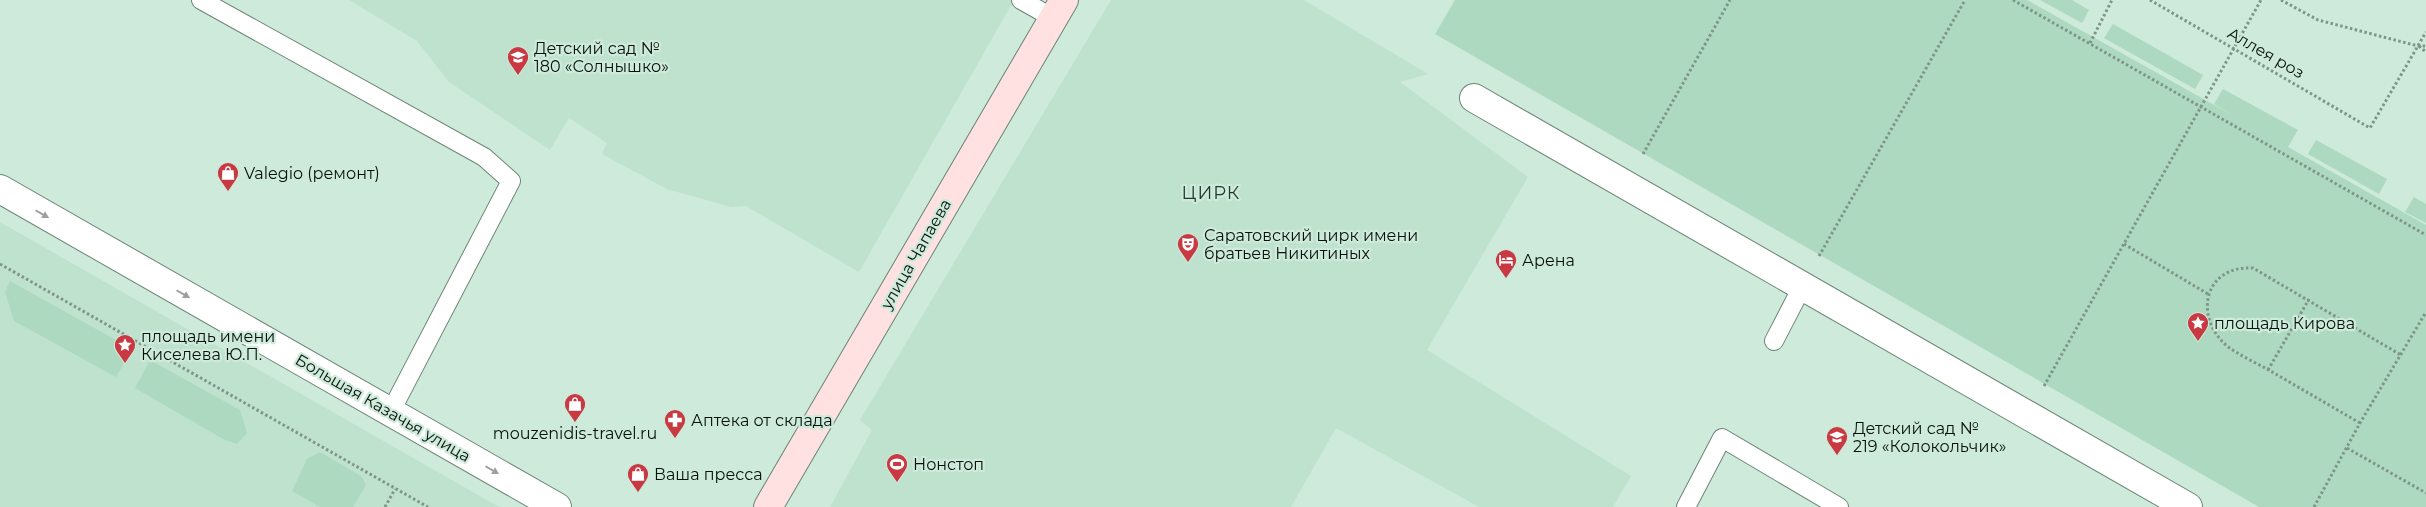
<svg xmlns="http://www.w3.org/2000/svg" width="2426" height="507" viewBox="0 0 2426 507" font-family="Montserrat,sans-serif">
<style>
.built{fill:#bee2ce}
.green{fill:#add9c0}
.lines{fill:none;stroke-linecap:round;stroke-linejoin:round}
.lane-casing{stroke:#6b8576;stroke-width:20}
.street-casing{stroke:#6b8576;stroke-width:30}
.secondary-casing{stroke:#6b8576;stroke-width:30}
.path{stroke:#809589;stroke-width:3;stroke-dasharray:2.5 2.5;stroke-linecap:butt}
.lane{stroke:#fff;stroke-width:18}
.street{stroke:#fff;stroke-width:28}
.secondary{stroke:#fee1e0;stroke-width:28}
.oneway{fill:#9ca09e}
.labels{text-anchor:middle;dominant-baseline:central;stroke-width:4.5;stroke-linejoin:round;paint-order:stroke}
.poi-label{font-size:16px;fill:#07110c;stroke:#ceeada;text-anchor:start}
.street-label{font-size:16px;fill:#07110c;stroke:#ceeada}
.neighbourhood-label{font-size:18px;letter-spacing:1px;fill:#223a2e;stroke:#ceeada}
</style>
<rect width="100%" height="100%" fill="#ceeada"/>
<g class="built">
<path d="M349 0H1014L859 272 746 206 731 207 667 189 602 154 607 143 569 118 550 150 449 82 417 41Z"/>
<path d="M1111 0H1304L1428 74 1400 82 1528 177 1427 350 1631 476 1613 507H1479L1336 428 1291 507H830L872 430 860 420Z"/>
<path d="M0 222 499 507H0Z"/>
</g>
<g class="green">
<path d="M1455 0H2027L2232 115 2214 104 2223 89 2298 130 2288 147 2426 225V507H2259L1435 34Z"/>
<path d="M2040 0H2072L2089 10 2082 23Z"/>
<path d="M2113 24 2203 75 2195 89 2104 38Z"/>
<path d="M2316 140 2387 179 2379 194 2308 154Z"/>
<path d="M2414 197 2426 204V223L2405 212Z"/>
<path d="M10 281 132 349 116 377 14 321 5 292Z"/>
<path d="M150 360 240 410 247 433 237 444 223 439 135 388Z"/>
<path d="M320 452 361 476 366 485 353 507H320L292 491 307 459Z"/>
</g>
<g class="lines">
<g class="lane-casing">
<g id="lane">
<path d="M201 0 484 157 511 181 390 413"/>
<path d="M1021 0 1053 18"/>
<path d="M1774 341 1802 287"/>
<path d="M1686 507 1722 438 1839 507"/>
</g>
</g>
<g class="street-casing">
<g id="street">
<path d="M1474 98 2188 507"/>
<path d="M0 189 557 507"/>
</g>
</g>
<g class="secondary-casing">
<path id="secondary" d="M768 507 1064 0"/>
</g>
<g class="path">
<path d="M2013 0 2426 235"/>
<path d="M2150 0 2370 128 2426 32"/>
<path d="M2281 0 2318 20 2418 46H2426"/>
<path d="M2090 43 2112 0"/>
<path d="M2419 46 2426 52"/>
<path d="M1643 154 1730 0"/>
<path d="M2124 244 2208 294"/>
<path d="M1819 256 1965 0"/>
<path d="M0 264 428 507"/>
<path d="M2268 370 2309 299"/>
<path d="M2044 386 2261 0"/>
<path d="M2360 423C2329 405 2298 387 2267 369 2254 362 2239 355 2227 346 2193 317 2204 265 2253 268L2401 355"/>
<path d="M2347 448 2426 493"/>
<path d="M385 507 395 489"/>
<path d="M2314 507 2360 423 2426 312"/>
</g>
<use href="#lane" class="lane"/>
<use href="#street" class="street"/>
<use href="#secondary" class="secondary"/>
</g>
<defs><path id="oneway-solid" d="M-6-.8H1V-3.2L6.5 0L1 3.2V.8H-6Z" transform="scale(1.25)"/></defs>
<g class="oneway">
<use href="#oneway-solid" transform="translate(42 214) rotate(30)"/>
<use href="#oneway-solid" transform="translate(183 294) rotate(30)"/>
<use href="#oneway-solid" transform="translate(492 470) rotate(30)"/>
</g>
<defs>
<g id="school-pin" transform="scale(1.125)"><path d="M0 17L-7.5 6A9.5 9.5 0 1 1 7.5 6Z" fill="#c93942" stroke="#ceeada"/><path d="M0-5L7-2L0 1L-7-2ZM-4 1L0 2.5L4 1V4Q0 6-4 4Z" fill="#fff"/></g>
<g id="shop-pin" transform="scale(1.125)"><path d="M0 17L-7.5 6A9.5 9.5 0 1 1 7.5 6Z" fill="#c93942" stroke="#ceeada"/><path d="M-5-2.5h2.3a2.7 3.5 0 0 1 5.4 0H5L5.5 6h-11ZM-1.5-2.5h3a1.5 2.3 0 0 0-3 0Z" fill="#fff"/></g>
<g id="theatre-pin" transform="scale(1.125)"><path d="M0 17L-7.5 6A9.5 9.5 0 1 1 7.5 6Z" fill="#c93942" stroke="#ceeada"/><path d="M-5-5.5Q0-4 5-5.5V0Q5 5 0 6Q-5 5-5 0ZM-3.3-2.5H-1v1.5H-3.3ZM1-2.5H3.3v1.5H1ZM-2.8 1Q0 5.5 2.8 1Z" fill="#fff"/></g>
<g id="hotel-pin" transform="scale(1.125)"><path d="M0 17L-7.5 6A9.5 9.5 0 1 1 7.5 6Z" fill="#c93942" stroke="#ceeada"/><path d="M-6-4.5h1.5V1H6V5H4.5V3h-9V5H-6ZM-4 0a1.8 1.8 0 1 1 3.6 0ZM.5 0V-2.5h3Q6-2.5 6 0Z" fill="#fff"/></g>
<g id="sight-pin" transform="scale(1.125)"><path d="M0 17L-7.5 6A9.5 9.5 0 1 1 7.5 6Z" fill="#c93942" stroke="#ceeada"/><path d="M0-6L1.8-2.2L6-1.7L2.9 1.2L3.7 5.4L0 3.3L-3.7 5.4L-2.9 1.2L-6-1.7L-1.8-2.2Z" fill="#fff"/></g>
<g id="pharmacy-pin" transform="scale(1.125)"><path d="M0 17L-7.5 6A9.5 9.5 0 1 1 7.5 6Z" fill="#c93942" stroke="#ceeada"/><path d="M-2-6h4v4h4v4h-4v4h-4v-4h-4v-4h4Z" fill="#fff"/></g>
<g id="stadium-pin" transform="scale(1.125)"><path d="M0 17L-7.5 6A9.5 9.5 0 1 1 7.5 6Z" fill="#c93942" stroke="#ceeada"/><path d="M0-5a6.5 5 0 1 0 0 10a6.5 5 0 1 0 0-10ZM-3.5-1.8h7v3.6h-7Z" fill="#fff"/></g>
</defs>
<g fill-rule="evenodd">
<use href="#school-pin" x="518" y="57"/>
<use href="#shop-pin" x="228" y="173"/>
<use href="#theatre-pin" x="1188" y="244"/>
<use href="#hotel-pin" x="1506" y="260"/>
<use href="#sight-pin" x="2198" y="323"/>
<use href="#sight-pin" x="125" y="345"/>
<use href="#shop-pin" x="575" y="404"/>
<use href="#pharmacy-pin" x="675" y="420"/>
<use href="#school-pin" x="1837" y="437"/>
<use href="#stadium-pin" x="897" y="464"/>
<use href="#shop-pin" x="638" y="474"/>
</g>
<g class="labels">
<g class="poi-label">
<text x="534" y="48">Детский сад №<tspan x="534" dy="18">180 «Солнышко»</tspan></text>
<text x="244" y="173">Valegio (ремонт)</text>
<text x="1204" y="235">Саратовский цирк имени<tspan x="1204" dy="18">братьев Никитиных</tspan></text>
<text x="1522" y="260">Арена</text>
<text x="2214" y="323">площадь Кирова</text>
<text x="141" y="336">площадь имени<tspan x="141" dy="18">Киселева Ю.П.</tspan></text>
<text x="691" y="420">Аптека от склада</text>
<text x="1853" y="428">Детский сад №<tspan x="1853" dy="18">219 «Колокольчик»</tspan></text>
<text x="575" y="433" text-anchor="middle">mouzenidis-travel.ru</text>
<text x="913" y="464">Нонстоп</text>
<text x="654" y="474">Ваша пресса</text>
</g>
<g class="street-label">
<text transform="translate(2266 53) rotate(30)">Аллея роз</text>
<text transform="translate(916 254) rotate(-60)">улица Чапаева</text>
<text transform="translate(383 408) rotate(30)">Большая Казачья улица</text>
</g>
<g class="neighbourhood-label">
<text x="1211" y="193">ЦИРК</text>
</g>
</g>
</svg>
